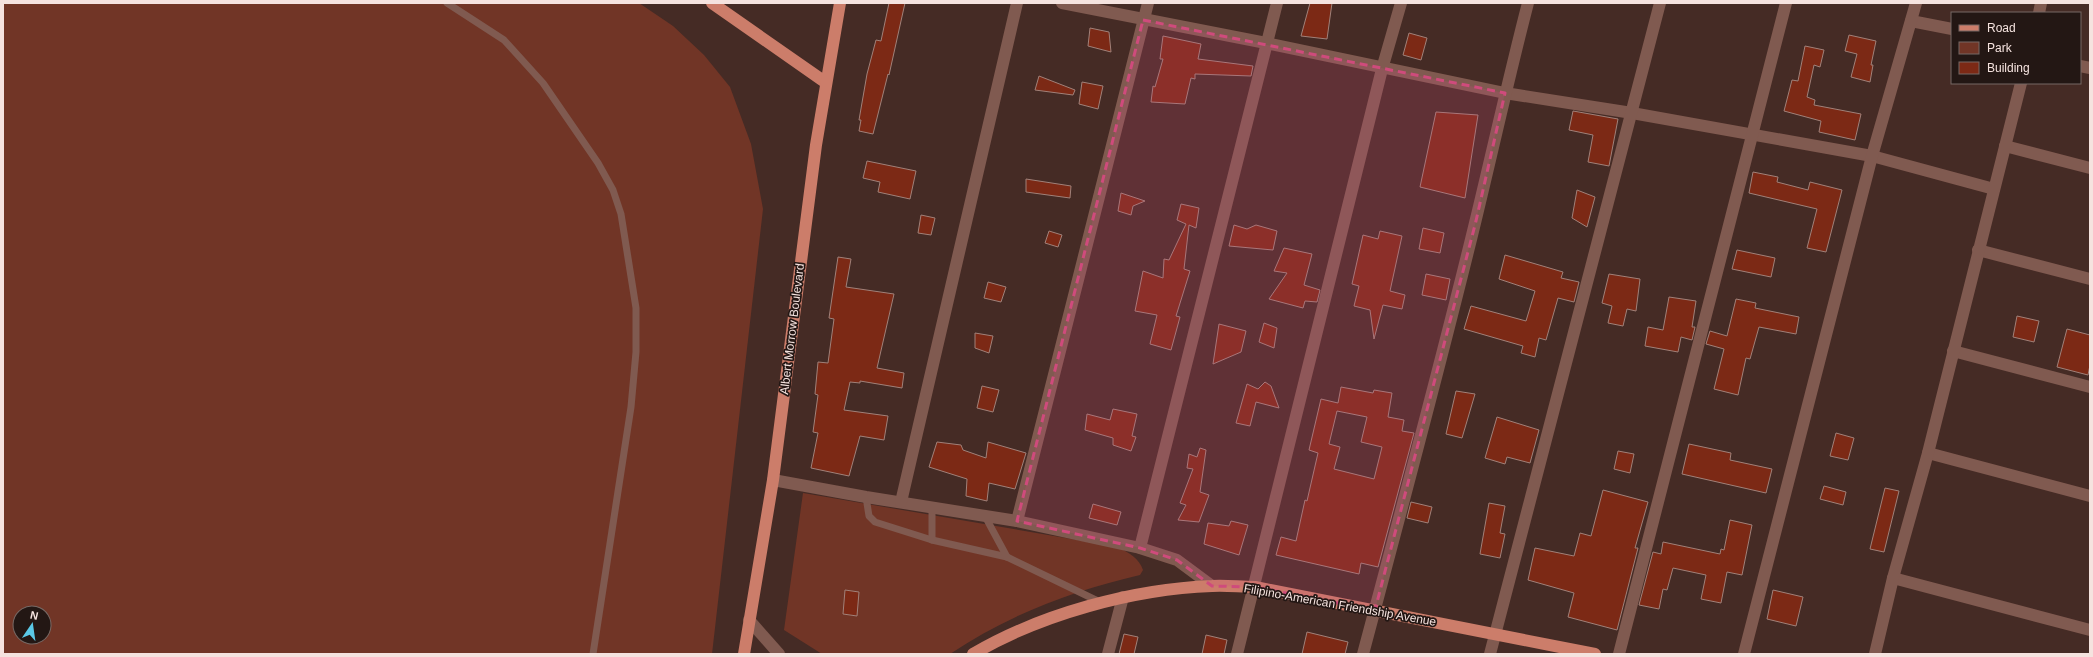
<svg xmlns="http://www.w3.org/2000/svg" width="2093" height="657" viewBox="0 0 2093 657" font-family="Arial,sans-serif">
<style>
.green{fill:#713526;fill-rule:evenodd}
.building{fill:#7c2915;stroke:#a18179;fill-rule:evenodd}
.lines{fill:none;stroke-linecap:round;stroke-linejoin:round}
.lane{stroke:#805a50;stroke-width:7}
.street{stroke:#805a50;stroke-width:12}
.primary{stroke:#cc7d6a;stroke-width:12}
.marked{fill:#cf4b7c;fill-opacity:0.2;stroke:#cf4b7c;stroke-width:3;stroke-dasharray:8 5;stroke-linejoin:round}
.labels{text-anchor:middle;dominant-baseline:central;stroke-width:3.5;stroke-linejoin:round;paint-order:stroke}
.street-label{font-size:12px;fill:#f5e3df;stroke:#231714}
</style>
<rect width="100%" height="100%" fill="#452b25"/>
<g class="green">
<path d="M3 3H639L673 26 704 55 730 87 751 144 763 209 712 654H3ZM20 613H44V637H20Z"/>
<path d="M803 493 1118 547C1129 553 1139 558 1143 570L1140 575C1072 591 1008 615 950 654H822L784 630Z"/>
</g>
<g class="building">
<path d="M889 3H905L889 75 888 74 873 134 859 131 861 120H859L867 74 876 40 881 41Z"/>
<path d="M1310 3H1332L1327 39 1301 36Z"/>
<path d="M1090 28 1109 32 1111 52 1088 46Z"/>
<path d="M1409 33 1427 38 1421 60 1403 55Z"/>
<path d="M1849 35 1876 41 1871 65H1873L1870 82 1851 77 1857 54 1845 51Z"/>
<path d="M1163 36 1201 44 1198 59 1253 66 1251 76 1195 74V79L1191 78 1185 104 1151 102 1153 86 1155 87 1163 59H1160Z"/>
<path d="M1805 46 1824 50 1820 67 1814 65 1807 97 1815 100 1814 105 1861 114 1855 140 1819 132 1821 121 1784 111 1792 80 1798 81Z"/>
<path d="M1039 76 1075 90 1073 95 1035 90Z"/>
<path d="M1082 82 1103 86 1098 109 1079 104Z"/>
<path d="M1573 111 1618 119 1609 166 1588 162 1593 135 1569 130Z"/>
<path d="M1436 112 1478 115 1465 198 1420 187Z"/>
<path d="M867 161 916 171 910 199 878 192 880 182 863 178Z"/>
<path d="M1753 172 1778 177 1777 182 1808 190 1810 182 1842 190 1826 252 1807 248 1817 209 1749 193Z"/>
<path d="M1026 179 1071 186 1070 198 1026 192Z"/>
<path d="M1577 190 1595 197 1587 227 1572 218Z"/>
<path d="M1121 193 1145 201 1133 206 1131 215 1118 211Z"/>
<path d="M1181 204 1199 208 1196 228 1189 225 1184 269 1190 271 1176 316 1180 317 1171 350 1150 344 1157 315 1135 311 1143 271 1163 278 1164 259 1169 260 1186 224 1177 220Z"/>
<path d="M921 215 935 218 931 235 918 233Z"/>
<path d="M1234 225 1247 229 1256 225 1277 231 1273 250 1229 246Z"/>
<path d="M1423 228 1444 233 1440 253 1419 249Z"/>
<path d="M1049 231 1062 235 1058 247 1045 243Z"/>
<path d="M1380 231 1402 236 1390 291 1405 295 1402 309 1383 305 1374 339 1370 310 1354 306 1359 286 1352 284 1363 235 1378 239Z"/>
<path d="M1284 248 1312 254 1304 285 1320 290 1317 302 1305 301 1303 308 1269 299 1287 273 1274 271Z"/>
<path d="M1737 250 1775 258 1771 277 1732 269Z"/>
<path d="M1505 255 1563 272 1561 278 1579 282 1574 302 1558 298 1546 340 1539 338 1535 357 1521 353 1523 346 1464 329 1471 306 1526 321 1535 291 1499 279Z"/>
<path d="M838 257 851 259 846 287 894 294 877 368 904 373 902 388 860 381V383L850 382 844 410 888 416 884 440 860 436 849 476 811 468 818 433 813 432 818 395 815 394 818 362 828 363 834 319 829 318Z"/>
<path d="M1426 274 1450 279 1446 300 1422 295Z"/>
<path d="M1609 274 1640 279 1636 311 1627 309 1623 326 1608 323 1612 306 1602 303Z"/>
<path d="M988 282 1006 287 1001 302 984 298Z"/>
<path d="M1669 297 1696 301 1692 327H1695L1692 340 1681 337 1678 352 1645 346 1648 327 1663 330Z"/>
<path d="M1736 299 1756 303 1755 308 1799 317 1796 334 1759 327 1750 359 1746 358 1738 395 1714 389 1724 349 1706 344 1710 331 1727 336Z"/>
<path d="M2017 316 2039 321 2034 342 2013 337Z"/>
<path d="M1264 323 1277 328 1274 348 1259 342Z"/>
<path d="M1219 324 1246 331 1241 352 1213 364Z"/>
<path d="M2067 329 2090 335V365L2088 375 2057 367Z"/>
<path d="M975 333 993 336 989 353 975 348Z"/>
<path d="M1265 382 1271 386 1279 408 1256 402 1250 426 1236 423 1247 384 1258 389Z"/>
<path d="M982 386 999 390 993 412 977 408Z"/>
<path d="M1341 387 1373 393 1374 390 1392 393 1388 417 1404 420 1402 431 1414 433 1378 567 1361 563 1359 574 1276 555 1281 537 1296 541 1305 500 1307 501 1318 453 1309 450 1321 399 1338 403ZM1337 411 1367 417 1361 442 1382 447 1374 479 1334 469 1340 447 1329 444Z"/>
<path d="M1456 391 1475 394 1462 438 1446 434Z"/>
<path d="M1113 409 1137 414 1132 436 1136 437 1131 451 1113 445V438L1085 430 1087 414 1110 420Z"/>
<path d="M1497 417 1539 430 1530 463 1507 457 1505 464 1485 458Z"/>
<path d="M1836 433 1854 438 1848 460 1830 456Z"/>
<path d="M937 442 961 445 963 450 986 458 988 442 1026 453 1015 489 989 483 987 501 966 496 967 479 929 467Z"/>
<path d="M1689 444 1731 453 1730 460 1772 469 1766 493 1682 474Z"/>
<path d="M1200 448 1206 450 1200 492 1209 495 1199 522 1178 520 1186 505 1180 503 1193 469 1187 468 1189 454 1197 457Z"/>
<path d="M1618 451 1634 454 1630 473 1614 469Z"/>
<path d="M1824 486 1846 492 1843 505 1820 499Z"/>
<path d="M1885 488 1899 491 1884 552 1870 549Z"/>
<path d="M1603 490 1648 502 1635 548H1638L1617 630 1568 617 1574 593 1528 580 1535 548 1574 556 1580 533 1591 536Z"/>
<path d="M1411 502 1432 507 1428 523 1407 518Z"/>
<path d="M1489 503 1505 506 1500 533 1505 534 1500 558 1480 554Z"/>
<path d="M1093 504 1121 512 1117 525 1089 518Z"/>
<path d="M1730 520 1752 525 1742 575 1727 572 1721 603 1701 599 1706 575 1673 568 1667 590 1663 589 1659 609 1639 605 1653 552 1661 554 1663 542 1720 554 1721 549 1724 550Z"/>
<path d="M1231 521 1248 525 1239 555 1204 544 1208 523 1229 526Z"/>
<path d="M845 590 859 592 857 616 843 614Z"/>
<path d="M1773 590 1803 597 1796 626 1767 619Z"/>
<path d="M1307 632 1348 642 1345 654H1302Z"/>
<path d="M1124 634 1138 637 1134 654H1119Z"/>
<path d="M1206 635 1227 640 1224 654H1202Z"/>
</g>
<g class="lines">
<g class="lane">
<path d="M447 3 504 40 543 83 598 163 613 190 621 214 636 308V352L631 407 593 654"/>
<path d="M866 497 869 516 875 522 932 540 1007 557 1102 603"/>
<path d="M986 518 1007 557"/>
<path d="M932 540V508"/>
</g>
<g class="street">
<path d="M1062 3 1266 43 1505 93 1632 113 1872 156 1994 189"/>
<path d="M2039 13 2041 3"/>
<path d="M1911 21 1952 29"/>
<path d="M2080 66 2090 68"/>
<path d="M2005 146 2090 168"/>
<path d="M1978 250 2090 279"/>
<path d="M1953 351 2090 387"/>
<path d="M1928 453 2090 496"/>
<path d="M773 480 866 497 1017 521 1140 548 1177 560 1212 586"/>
<path d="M901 502 1017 3"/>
<path d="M1017 521 1148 3"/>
<path d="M1140 548 1277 3"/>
<path d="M1893 578 2090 630"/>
<path d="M749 620 779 654"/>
<path d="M1108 654 1123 597"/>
<path d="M1237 654 1382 69 1401 3"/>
<path d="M1363 654C1401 511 1440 367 1475 223 1493 149 1509 76 1528 3"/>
<path d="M1490 654 1660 3"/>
<path d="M1619 654 1786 3"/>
<path d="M1744 654 1872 156 1916 3"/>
<path d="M1875 654 1893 578 1928 453 2021 83"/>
</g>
<g class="primary">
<path d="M712 3 825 82"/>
<path d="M744 654 773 480 816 145 840 3"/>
<path d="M973 654C1041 614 1133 589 1212 586 1226 585 1240 587 1255 587L1595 654"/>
</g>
</g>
<path class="marked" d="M1143 20 1505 93 1476 221 1375 610 1255 587 1212 586 1177 560 1140 548 1017 521Z"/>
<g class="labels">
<g class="street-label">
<text transform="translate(792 329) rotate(-83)">Albert Morrow Boulevard</text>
<text transform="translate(1340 605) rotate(10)">Filipino-American Friendship Avenue</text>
</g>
</g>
<rect width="2093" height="657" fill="none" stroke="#f5e3df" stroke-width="8"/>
<rect x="1951" y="12" width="130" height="72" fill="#231714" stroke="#776965"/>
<rect x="1959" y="25" width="20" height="6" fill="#cc7d6a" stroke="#776965"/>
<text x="1987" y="32" font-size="12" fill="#f5e3df">Road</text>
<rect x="1959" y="42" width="20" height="12" fill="#713526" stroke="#776965"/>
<text x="1987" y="52" font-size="12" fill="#f5e3df">Park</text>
<rect x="1959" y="62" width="20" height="12" fill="#7c2915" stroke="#776965"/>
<text x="1987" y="72" font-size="12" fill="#f5e3df">Building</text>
<g transform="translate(32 625) rotate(13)"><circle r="19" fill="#231714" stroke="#776965"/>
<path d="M0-3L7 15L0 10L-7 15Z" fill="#5bc8e6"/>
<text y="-6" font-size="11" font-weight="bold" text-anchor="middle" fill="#f5e3df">N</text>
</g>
</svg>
